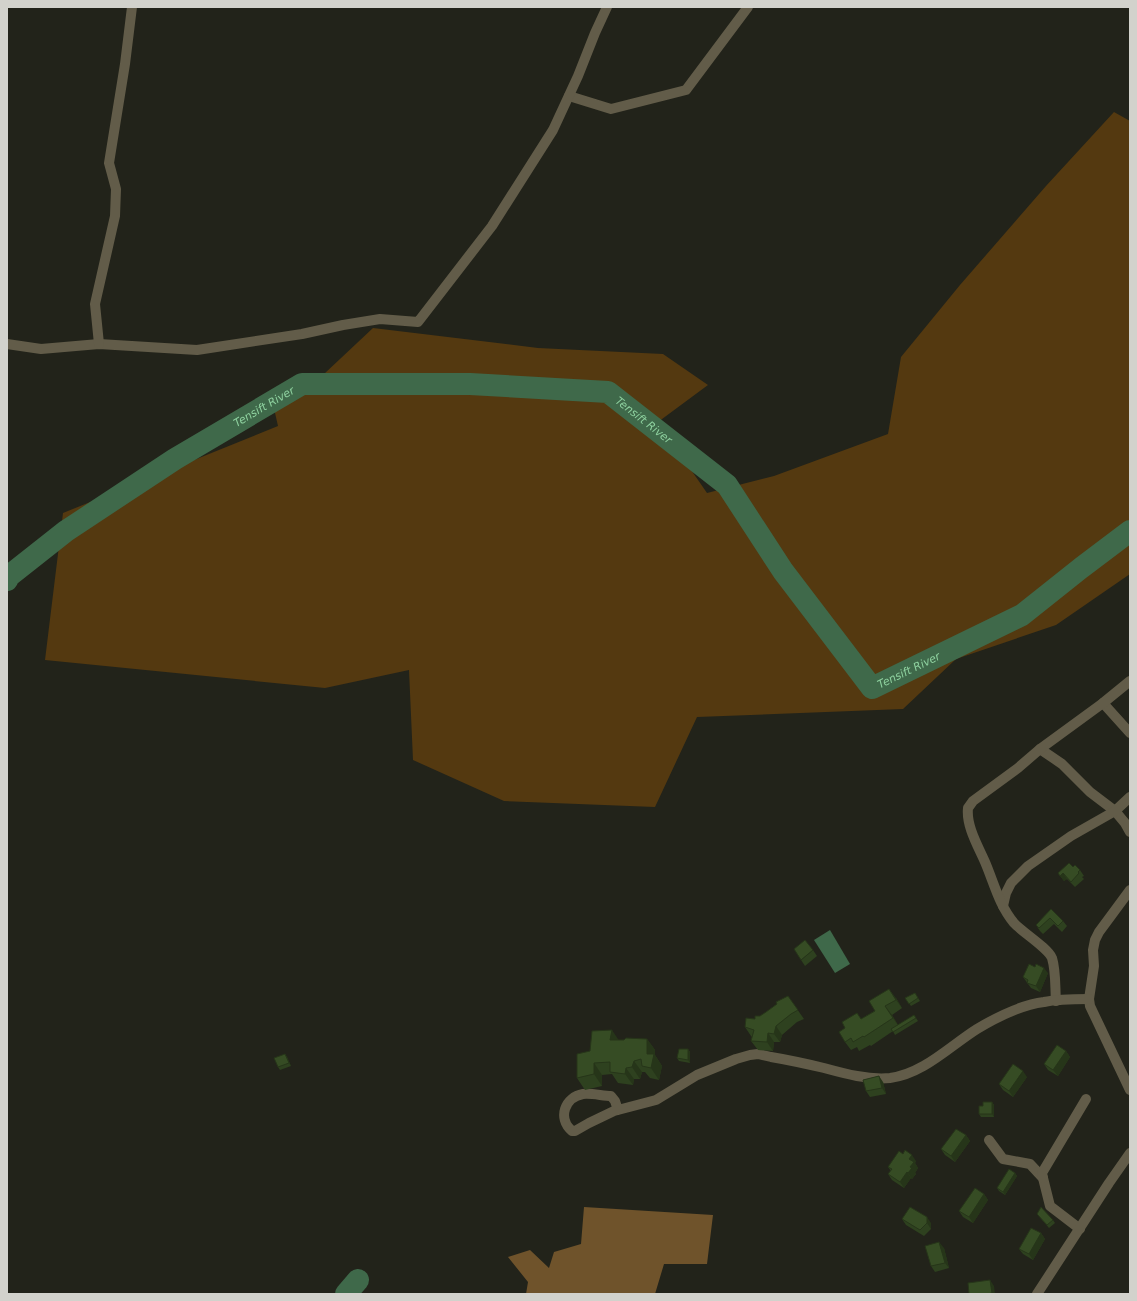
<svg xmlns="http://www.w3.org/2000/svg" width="1137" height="1301" viewBox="0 0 1137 1301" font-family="'DejaVu Sans',sans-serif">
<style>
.green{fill:#543910}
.forest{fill:#6f532b}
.water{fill:#3f694a}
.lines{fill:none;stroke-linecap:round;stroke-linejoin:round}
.river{stroke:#3f694a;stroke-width:22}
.minor{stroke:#625c49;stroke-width:10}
.wall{fill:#2e411f}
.shaded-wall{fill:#263519}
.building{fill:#364c24;stroke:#263519}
.labels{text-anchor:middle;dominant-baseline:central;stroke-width:3;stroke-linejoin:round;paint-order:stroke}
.water-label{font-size:11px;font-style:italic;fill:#8ed19f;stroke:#22231a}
</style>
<rect width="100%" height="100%" fill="#22231a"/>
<path class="green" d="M1114 112 1130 121V574L1056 625 956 659 903 709 697 717 655 807 504 801 413 760 409 670 325 688 45 660 63 513 278 426 270 391 324 374 373 328 538 348 663 354 708 385 658 422 707 493 774 476 888 434 901 357 960 285 1046 186Z"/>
<path class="forest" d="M584 1207 713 1215 707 1264H664L655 1294H526L528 1282 508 1257 530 1250 549 1268 554 1252 581 1244Z"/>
<path class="water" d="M830 930 850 964 835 973 814 940Z"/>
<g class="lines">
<g class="river">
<path id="s1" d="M7 580 9 576 66 531 175 459 302 384H470L608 392 727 485 783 571 872 688 1022 615 1081 568 1130 531"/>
<path d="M346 1294 358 1280"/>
</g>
<g class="minor">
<path d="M569 96 611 109 686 90 748 7"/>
<path d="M7 344 41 349 99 344 197 350 302 334 343 325 380 319 418 322 492 226 553 130 578 76 595 33 607 7"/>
<path d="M99 344 95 304 115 216 116 189 109 163 125 64 132 7"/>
<path d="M1103 703 1130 733"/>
<path d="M1040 749 1062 764 1090 792 1115 811 1125 823 1130 832"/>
<path d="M1130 890 1099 932 1095 940 1093 950 1094 966 1089 999 1090 1006 1130 1090"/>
<path d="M1003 906 1006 893 1011 883 1028 866 1071 836 1115 811 1130 797"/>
<path d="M1056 1001C1055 987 1056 971 1052 958 1048 948 1022 932 1014 923 999 905 994 883 985 862 978 846 966 826 968 808L973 801 1018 768 1040 749 1103 703 1130 681"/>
<path d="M618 1110 615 1101 611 1096C603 1096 592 1093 583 1094 565 1097 557 1118 572 1131H575L589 1123 614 1111 656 1100 697 1075 736 1059 750 1055 758 1054 771 1057C789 1060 807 1064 824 1068 846 1074 868 1080 890 1078 923 1074 950 1046 977 1029 997 1017 1020 1005 1044 1002 1058 999 1074 999 1089 999"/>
<path d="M989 1140 1003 1159 1030 1164 1043 1178 1050 1206 1080 1229"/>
<path d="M1043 1178 1042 1173 1086 1099"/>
<path d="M1037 1294 1109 1183 1130 1153"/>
</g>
</g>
<g class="wall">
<path d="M1073 867 1080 870 1084 876 1082 877 1084 879 1075 887 1067 879 1064 881 1058 873Z"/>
<path d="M1051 909 1063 921 1067 926 1062 932 1054 924 1043 934 1040 931 1036 925Z"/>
<path d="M813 950 817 956 805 966 801 960Z"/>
<path d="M1048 973 1040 992 1031 988 1023 977Z"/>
<path d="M915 993 920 1001 911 1006 905 998Z"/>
<path d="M788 996 804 1019 797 1022 782 1035 780 1042H774L773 1051 758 1050 751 1041 752 1037 751 1036 745 1027 755 1019 766 1012Z"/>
<path d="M896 998 902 1008 892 1015 898 1025 914 1015 918 1021 895 1035 893 1031 871 1046 870 1045 859 1051 857 1047 851 1050 845 1042V1028L857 1013 861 1019Z"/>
<path d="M647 1039 655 1050V1055L662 1066 659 1080 650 1078 645 1072H642L640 1079H634L633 1085 618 1083 612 1074 602 1075V1086L585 1090 577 1078 590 1051 618 1040Z"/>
<path d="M688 1049 690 1052V1063L679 1061 677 1058Z"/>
<path d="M1066 1051 1070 1057 1058 1076 1048 1070 1044 1064Z"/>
<path d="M285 1054 287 1057 291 1066 280 1070 278 1067Z"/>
<path d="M1027 1077 1013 1097 1003 1090 999 1084Z"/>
<path d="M883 1082 886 1094 870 1097 866 1091Z"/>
<path d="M992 1102 994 1105V1117H981L979 1114 983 1106Z"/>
<path d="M966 1135 970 1141 955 1162 945 1155 941 1149Z"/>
<path d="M916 1161 915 1163 918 1168 915 1173 916 1174 912 1179 911 1178 904 1188 892 1180 888 1174 891 1171 888 1167Z"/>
<path d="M1015 1173 1017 1176 1005 1195 999 1191 997 1188Z"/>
<path d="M984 1194 988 1200 973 1223 963 1217 959 1211Z"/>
<path d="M1037 1214 1053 1220 1055 1223 1049 1228Z"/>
<path d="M902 1219 931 1223V1229L924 1236 906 1225Z"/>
<path d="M1041 1233 1045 1239 1033 1260 1023 1254 1019 1249Z"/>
<path d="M944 1248 949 1268 935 1272 931 1266Z"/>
</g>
<g class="shaded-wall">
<path d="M1063 873 1067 879 1064 881 1060 876Z"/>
<path d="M1044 968 1048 973 1040 992 1036 986Z"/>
<path d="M889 989 896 998 902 1008 896 1000Z"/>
<path d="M885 1006 892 1015 899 1027Z"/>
<path d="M776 1026 782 1035 780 1042 774 1034Z"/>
<path d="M612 1030 620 1042 610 1040Z"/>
<path d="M768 1033 774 1042 773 1051 767 1042Z"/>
<path d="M647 1039 655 1050V1055L662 1066 659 1080 651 1068 647 1054Z"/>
<path d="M688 1049 690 1052V1063L688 1060Z"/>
<path d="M1066 1051 1070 1057 1058 1076 1053 1070Z"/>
<path d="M285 1054 287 1057 291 1066 289 1063Z"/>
<path d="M634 1061 642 1072 640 1079 632 1067Z"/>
<path d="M594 1063 602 1075V1086L594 1074Z"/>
<path d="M626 1068 634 1079 633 1085 625 1074Z"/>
<path d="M1023 1071 1027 1077 1013 1097 1009 1091Z"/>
<path d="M879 1076 883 1082 886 1094 882 1088Z"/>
<path d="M992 1102 994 1105V1117L992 1114Z"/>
<path d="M966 1135 970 1141 955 1162 951 1156Z"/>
<path d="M912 1155 916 1161 915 1163 918 1168 915 1173 916 1174 912 1179 908 1173 910 1167 909 1159Z"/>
<path d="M907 1172 911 1178 904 1188 900 1182Z"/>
<path d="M1015 1173 1017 1176 1005 1195 1003 1192Z"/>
<path d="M984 1194 988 1200 973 1223 969 1217Z"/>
<path d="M927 1217 931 1223V1229L927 1223Z"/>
<path d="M1041 1233 1045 1239 1033 1260 1029 1254Z"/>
<path d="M939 1242 944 1248 949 1268 945 1263Z"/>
<path d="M990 1280 994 1286 995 1294H992V1293Z"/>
</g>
<g class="building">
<path d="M1069 863 1073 867 1075 865 1080 870 1078 872 1079 873 1071 882 1063 873 1060 876 1058 873Z"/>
<path d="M1051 909 1063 921 1058 926 1050 918 1039 928 1036 925Z"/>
<path d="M805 940 813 950 801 960 794 949Z"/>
<path d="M1029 964 1035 967 1036 964 1044 968 1036 986 1027 983 1028 980 1023 977Z"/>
<path d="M889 989 896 1000 885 1006 893 1018 864 1037 863 1036 853 1042 851 1038 845 1042 839 1032 845 1028 842 1022 857 1013 861 1019 875 1011 869 1001Z"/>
<path d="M915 993 918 998 909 1004 905 998Z"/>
<path d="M788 996 798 1010 791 1014 776 1026 774 1034 768 1033 767 1042 751 1041 754 1030 745 1027 746 1018 755 1019V1016H760L766 1012 777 1004 776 1002Z"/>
<path d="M914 1015 916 1018 893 1032 891 1029Z"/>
<path d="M612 1030 610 1040H624L626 1038 647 1039V1054H654L651 1068 642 1066 641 1059 634 1061 632 1067 626 1068 625 1074 610 1072V1062L594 1063V1074L577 1078V1054L590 1051 592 1031Z"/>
<path d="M1057 1045 1066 1051 1053 1070 1044 1064Z"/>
<path d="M679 1049H688V1060L677 1058Z"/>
<path d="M285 1054 289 1063 278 1067 274 1058Z"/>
<path d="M1013 1064 1023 1071 1009 1091 999 1084Z"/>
<path d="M879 1076 882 1088 866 1091 863 1080Z"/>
<path d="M983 1102H992V1114H979V1106H983Z"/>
<path d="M956 1129 966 1135 951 1156 941 1149Z"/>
<path d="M905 1150 912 1155 909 1159 914 1162 910 1167 912 1168 908 1173 907 1172 900 1182 888 1174 892 1169 888 1167 899 1151 903 1154Z"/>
<path d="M1009 1169 1015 1173 1003 1192 997 1188Z"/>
<path d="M975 1188 984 1194 969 1217 959 1211Z"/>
<path d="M910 1207 927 1217V1223L920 1230 902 1219Z"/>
<path d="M1041 1207 1053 1220 1047 1225 1037 1214Z"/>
<path d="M1031 1228 1041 1233 1029 1254 1019 1249Z"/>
<path d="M939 1242 945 1263 931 1266 925 1246Z"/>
<path d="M990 1280 992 1293 987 1294H969L968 1283Z"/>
</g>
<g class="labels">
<g class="water-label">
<text stroke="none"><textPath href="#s1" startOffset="311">Tensift River</textPath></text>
<text stroke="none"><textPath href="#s1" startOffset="707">Tensift River</textPath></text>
<text stroke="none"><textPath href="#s1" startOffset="1103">Tensift River</textPath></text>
</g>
</g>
<rect width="1137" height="1301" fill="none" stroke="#d2d2cc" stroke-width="16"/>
</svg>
